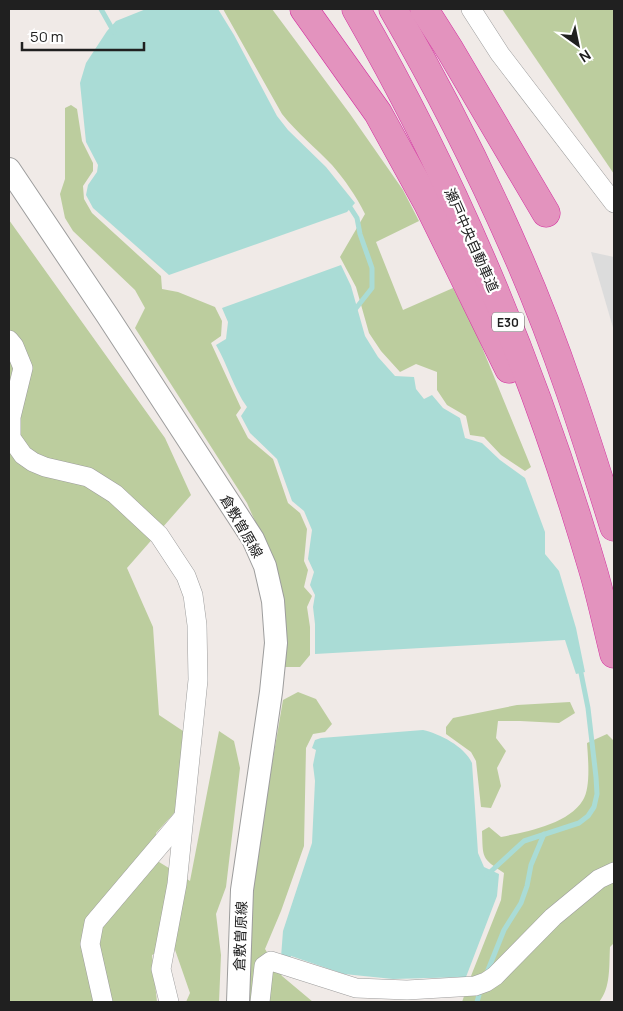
<svg xmlns="http://www.w3.org/2000/svg" width="623" height="1011" viewBox="0 0 623 1011" font-family="Manrope,'Noto Sans JP',sans-serif">
<style>
.forest{fill:#bccd9e}
.parking{fill:#dcdcdc}
.water{fill:#aadcd6}
.lines{fill:none;stroke-linecap:round;stroke-linejoin:round}
.stream{stroke:#aadcd6;stroke-width:5}
.minor-casing{stroke:#9d9d9d;stroke-width:20}
.tertiary-casing{stroke:#9d9d9d;stroke-width:24}
.motorway-casing{stroke:#d330a0;stroke-width:29}
.minor{stroke:#fff;stroke-width:19}
.tertiary{stroke:#fff;stroke-width:22}
.motorway{stroke:#e393be;stroke-width:28}
.labels{text-anchor:middle;dominant-baseline:central;stroke-width:4.5;stroke-linejoin:round;paint-order:stroke}
.shield{fill:#fff;stroke:#636363;stroke-width:1}
.shield-label{font-size:12px;font-weight:bold;fill:#202020}
.street-label{font-size:14px;fill:#202020;stroke:#fff}
</style>
<rect width="100%" height="100%" fill="#f0eae7"/>
<g class="forest">
<path d="M223 9H272L350 114 403 190 419 221 376 242 403 310 453 288 477 335 531 467 525 471 501 455 484 437 470 435 466 416 447 405 437 390V372L416 364 400 372 381 351 369 333 356 287 340 257 365 214C356 196 345 180 332 165 316 148 297 133 282 114Z"/>
<path d="M502 9H614V174Z"/>
<path d="M71 105 77 109 82 141 93 163V171L83 186 84 199 92 213 161 276 162 289 178 292 215 307 222 321 221 336 211 343 241 408 236 415 248 438 273 459 288 503 300 513 307 529 304 561 308 570 304 587 312 596 307 607 310 627V655L300 667H285L286 626 265 544 247 503 135 328 145 308 135 290 73 231 65 218 60 194 65 179V108Z"/>
<path d="M9 220 165 438 191 495 127 568 153 627 159 715 183 731 176 811 156 833 159 862 190 881 219 731 234 741 240 768 226 887 216 914 221 955 219 1002H186L190 993 173 944 152 955 157 1002H9Z"/>
<path d="M298 692 316 699 332 724 325 732 313 734 306 748 304 846 281 911 265 949 282 976 313 1002H250C243 903 267 798 283 700Z"/>
<path d="M570 702 575 713 559 723 520 721H498L496 738 506 751 497 768 501 786 491 808 481 807 476 761 471 752 446 734V727L453 718 517 705Z"/>
<path d="M607 734 614 741V943L610 947C609 965 611 988 599 1002H462L471 976 501 900 504 873C481 858 483 858 482 831L489 827 501 837C526 832 569 824 583 800 591 787 588 758 587 743Z"/>
</g>
<path class="parking" d="M591 252 614 257V331Z"/>
<g class="water">
<path d="M146 9H218L234 35 277 116 288 130 326 167 355 203 347 212 169 275 93 208 86 195 88 185 97 172 98 165 86 142 80 83 86 63 107 31 116 21Z"/>
<path d="M341 265 351 286 365 336 378 357 395 376 414 377 416 389 424 399 432 395 443 408 460 418 465 438 482 443 500 460 525 478 545 532V554L559 571 576 628 585 672 576 674 565 640 315 654V624L313 607 315 595 310 585 314 572 308 559 312 530 304 511 292 501 277 459 250 433 241 416 247 407C233 388 228 365 216 345L226 339 228 322 222 308Z"/>
<path d="M423 730C440 734 464 746 472 763L478 853 484 867 499 874 497 896 466 977 393 979 344 974 291 956 290 961 281 957 283 931 312 843 315 781 313 765 316 750 312 748 315 740 321 738Z"/>
</g>
<g class="lines">
<g class="stream">
<path d="M101 9 114 32"/>
<path d="M348 204 357 218 360 234 372 268V288L353 312"/>
<path d="M487 875 524 841 579 823 588 816 594 807 597 794 596 777 588 708 580 668"/>
<path d="M488 970 504 930 521 903 527 886 531 865 544 834"/>
<path d="M477 1002 479 995"/>
</g>
<g class="minor-casing">
<g id="minor">
<path d="M471 9 500 54 614 203"/>
<path d="M9 340 14 346 23 368 11 417V438L23 455 33 462 45 467 88 477 115 494 159 535 186 576 193 595 197 625 198 680 177 884 161 969 169 1002"/>
<path d="M103 1002 90 944 94 923 183 818"/>
<path d="M260 1002 264 966 271 961 356 988 407 990 475 986 486 982 495 976 553 917 599 879 614 872"/>
</g>
</g>
<g class="tertiary-casing">
<path id="tertiary" d="M9 169 107 315 253 539 265 566 273 601 276 643 271 692 242 890 238 1002"/>
</g>
<g class="motorway-casing">
<g id="motorway">
<path d="M304 9 378 113 428 204 509 369"/>
<path d="M356 9C457 185 536 375 593 570 601 597 607 626 614 654"/>
<path d="M393 9C440 90 482 174 519 259 557 346 586 437 614 527"/>
<path d="M424 9 450 50 546 213"/>
</g>
</g>
<use href="#minor" class="minor"/>
<use href="#tertiary" class="tertiary"/>
<use href="#motorway" class="motorway"/>
</g>
<g class="labels">
<rect class="shield" x="492" y="312.5" width="32" height="19" rx="4"/>
<g class="shield-label">
<text x="508" y="322">E30</text>
</g>
<g class="street-label">
<text transform="translate(472 240) rotate(66)">瀬戸中央自動車道</text>
<text transform="translate(242 526) rotate(60)">倉敷曽原線</text>
<text transform="translate(240 936) rotate(-88)">倉敷曽原線</text>
</g>
</g>
<rect width="623" height="1011" fill="none" stroke="#202020" stroke-width="20"/>
<g transform="translate(578 45) rotate(147)" stroke="#ffffff" stroke-width="4" paint-order="stroke">
<path d="M0-4L9 19L0 12L-9 19Z" fill="#202020"/>
<text y="-8" font-size="14" font-weight="bold" text-anchor="middle" fill="#202020">N</text>
</g>
<path d="M22 42v8h122v-8" fill="none" stroke="#202020" stroke-width="2.5"/>
<text x="30" y="42" font-size="15" fill="#202020" stroke="#ffffff" stroke-width="4" paint-order="stroke">50 m</text>
</svg>
